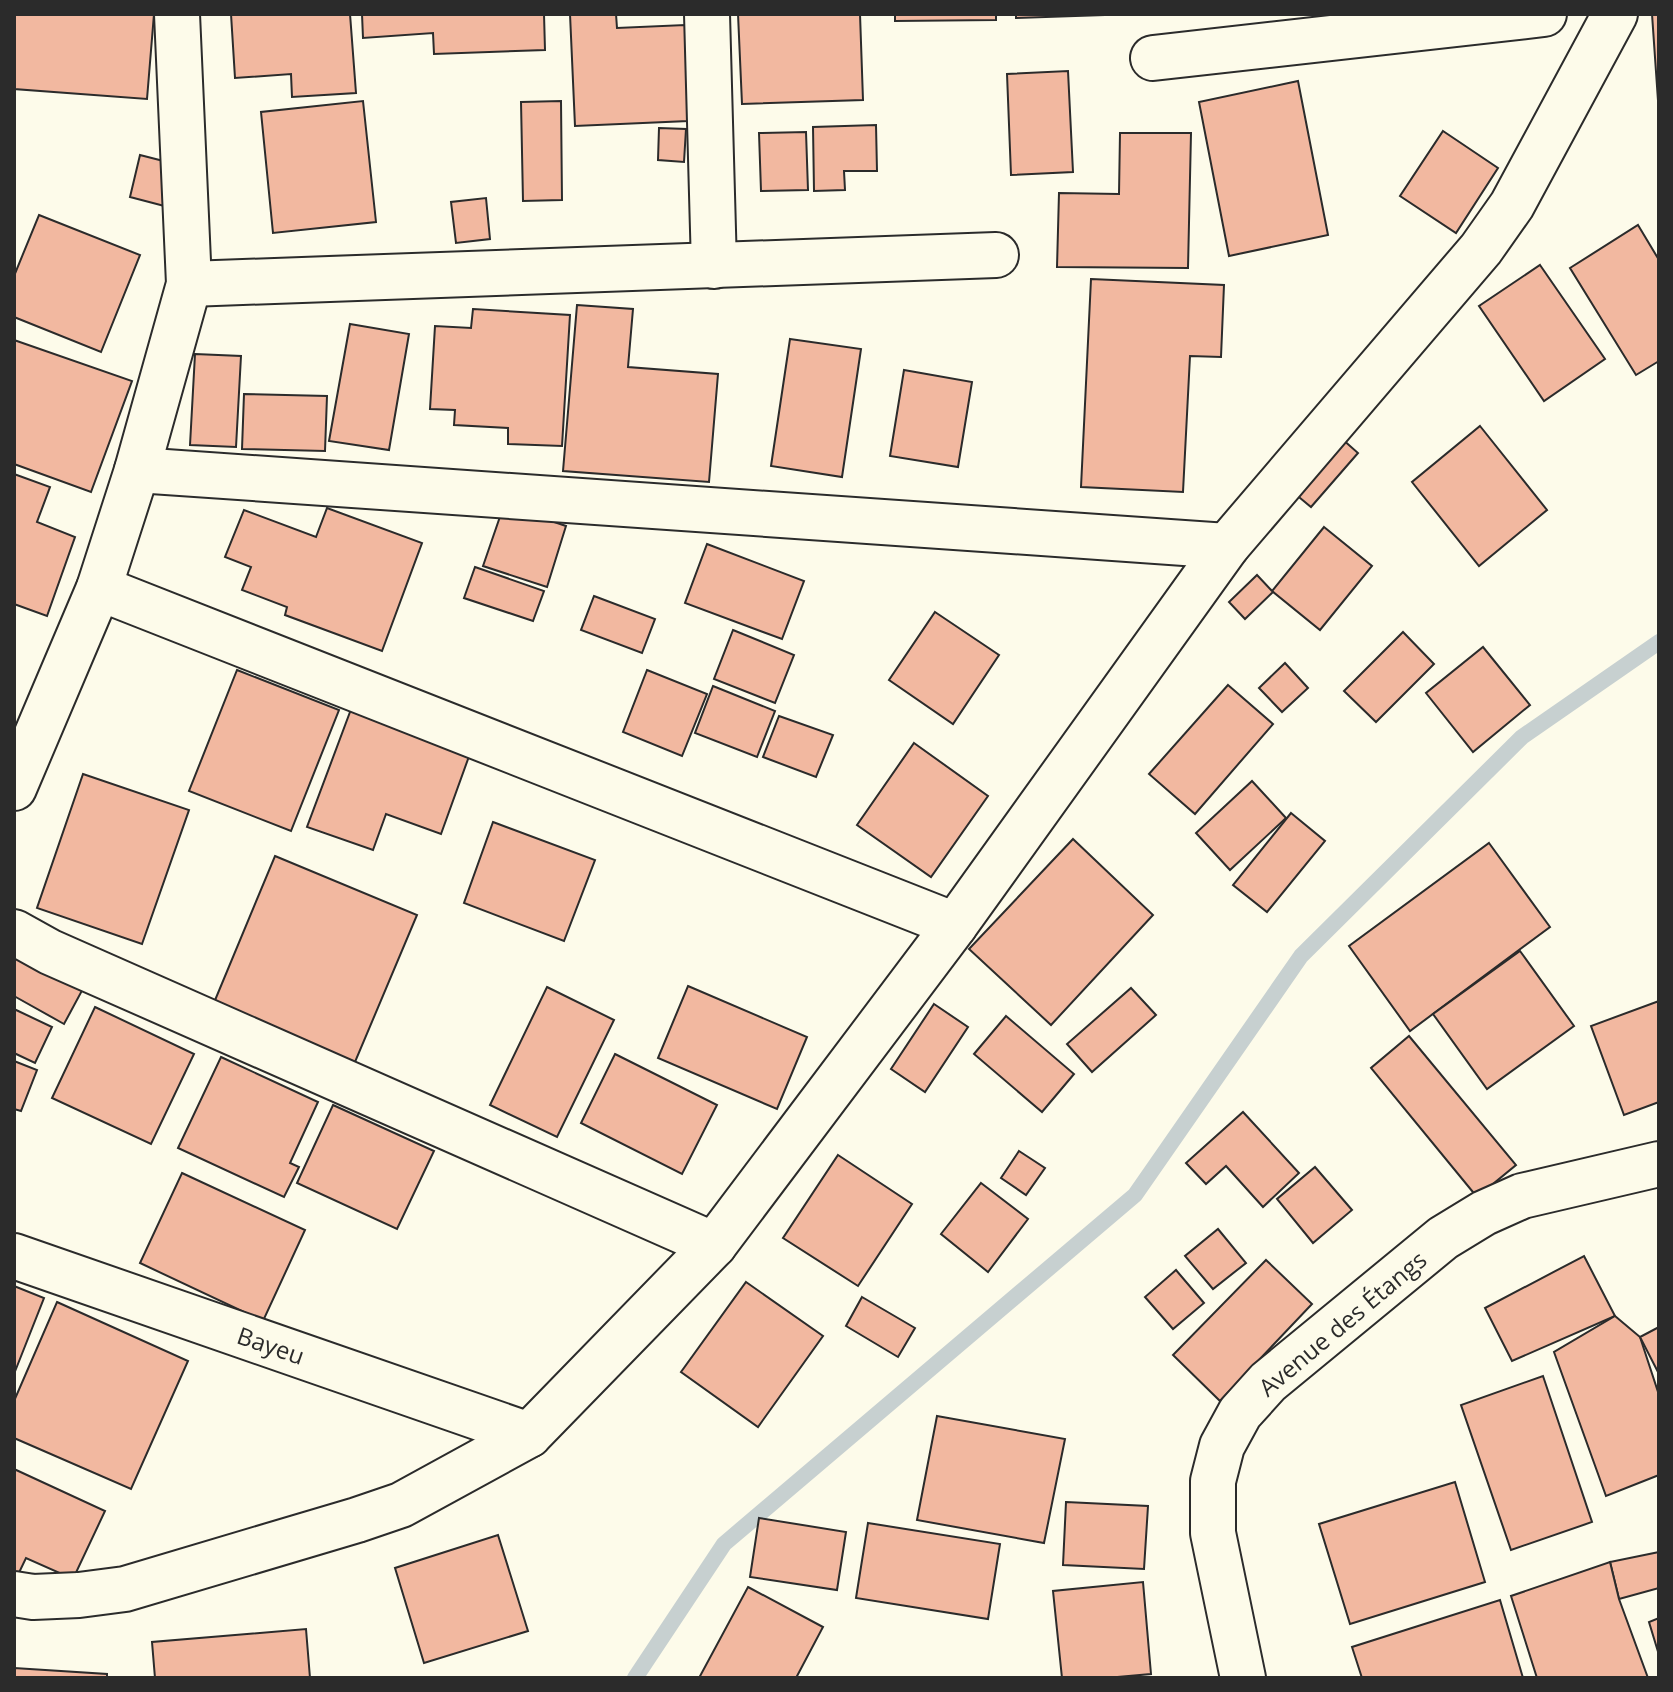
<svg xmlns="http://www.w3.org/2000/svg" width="1673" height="1692" viewBox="0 0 1673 1692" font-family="'Open Sans',sans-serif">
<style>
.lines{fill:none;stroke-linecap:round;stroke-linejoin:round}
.stream{stroke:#c7d0d0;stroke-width:16}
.building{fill:#f2b8a0;stroke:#2b2b2b;stroke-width:2}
.street-casing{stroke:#2b2b2b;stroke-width:48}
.street{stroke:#fdfbea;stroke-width:44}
.labels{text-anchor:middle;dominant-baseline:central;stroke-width:6;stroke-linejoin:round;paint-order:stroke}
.street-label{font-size:24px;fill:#2b2b2b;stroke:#fdfbea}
</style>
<rect width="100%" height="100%" fill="#fdfbea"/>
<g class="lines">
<path class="stream" d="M635 1678 724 1544 1135 1195 1301 956 1522 737 1659 642"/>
</g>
<g class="building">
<path d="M14 14H154L147 99 14 89Z"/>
<path d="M231 14H350L356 93 292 97 291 74 235 78Z"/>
<path d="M362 14H544L545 50 434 54 433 33 363 38Z"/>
<path d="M570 14H616L617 28 685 25 688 121 575 126Z"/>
<path d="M738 14H860L863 100 742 104Z"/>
<path d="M895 14H996V20L895 21Z"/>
<path d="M1016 14H1135L1016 18Z"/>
<path d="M1652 14H1659V115Z"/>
<path d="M1068 71 1073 172 1011 175 1007 74Z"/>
<path d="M1298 81 1328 235 1229 256 1199 102Z"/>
<path d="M363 101 376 222 273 233 261 112Z"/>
<path d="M561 101 562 200 523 201 521 102Z"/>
<path d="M876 125 877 171H844L845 190 814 191 813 127Z"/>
<path d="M659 128 686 129 684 162 658 160Z"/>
<path d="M1443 131 1498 168 1456 233 1400 196Z"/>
<path d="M806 132 808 190 761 191 759 133Z"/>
<path d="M1120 133H1191L1188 268 1057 267 1059 193 1119 194Z"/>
<path d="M140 155 183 166 172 208 130 197Z"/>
<path d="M486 198 490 239 456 243 451 202Z"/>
<path d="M39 215 140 255 101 352 14 317V276Z"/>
<path d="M1638 225 1659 260V361L1636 375 1570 268Z"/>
<path d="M1540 265 1605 359 1544 401 1479 306Z"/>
<path d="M1091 279 1224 285 1221 357 1190 356 1183 492 1081 487Z"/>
<path d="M577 305 633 309 628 367 718 374 709 482 563 471Z"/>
<path d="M473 309 570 315 562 446 508 444V428L454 425 455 410 430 409 435 326 471 328Z"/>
<path d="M350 324 409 334 389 450 329 441Z"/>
<path d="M790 339 861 349 842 477 771 466Z"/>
<path d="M14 340 132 381 91 492 14 464Z"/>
<path d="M195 354 241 356 236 447 190 445Z"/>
<path d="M904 370 972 382 958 467 890 456Z"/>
<path d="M244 394 327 396 325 451 242 449Z"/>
<path d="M1480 426 1547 510 1479 566 1412 482Z"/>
<path d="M1341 438 1358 453 1311 507 1294 493Z"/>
<path d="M14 474 50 487 37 522 75 537 47 616 14 604Z"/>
<path d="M504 505 566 526 547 587 483 566Z"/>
<path d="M327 508 422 543 382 651 285 615 287 607 242 590 251 567 225 557 244 510 316 537Z"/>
<path d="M1324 527 1372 566 1320 630 1272 591Z"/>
<path d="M707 544 804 581 782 639 685 603Z"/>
<path d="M475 567 544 591 533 621 464 598Z"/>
<path d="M1257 575 1273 592 1245 619 1229 602Z"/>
<path d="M594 596 655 619 642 653 581 630Z"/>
<path d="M935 612 999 655 953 724 889 680Z"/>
<path d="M733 630 794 655 775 703 714 679Z"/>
<path d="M1403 632 1434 664 1376 722 1344 691Z"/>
<path d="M1483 647 1530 705 1473 752 1426 693Z"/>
<path d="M1285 663 1308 688 1282 712 1259 688Z"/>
<path d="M237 670 339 710 291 831 189 791Z"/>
<path d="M647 670 707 694 682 756 623 732Z"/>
<path d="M1228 685 1273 724 1195 814 1149 774Z"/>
<path d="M713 686 775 711 757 757 695 733Z"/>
<path d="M353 704 472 748 441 834 386 814 373 850 307 827Z"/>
<path d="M779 716 833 735 816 777 763 757Z"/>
<path d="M914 743 988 796 931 877 857 825Z"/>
<path d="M83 774 189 810 142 944 37 908Z"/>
<path d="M1252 781 1286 818 1230 870 1196 833Z"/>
<path d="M1291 813 1325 841 1267 912 1233 885Z"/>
<path d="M493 822 595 860 564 941 464 903Z"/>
<path d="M1073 839 1153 915 1051 1025 969 949Z"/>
<path d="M1489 843 1550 927 1410 1031 1349 946Z"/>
<path d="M275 856 417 915 355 1062 213 1005Z"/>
<path d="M14 947 85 985 64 1024 14 996Z"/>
<path d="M1520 951 1574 1026 1487 1089 1433 1014Z"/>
<path d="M688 986 807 1037 777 1109 658 1058Z"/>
<path d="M547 987 614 1020 557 1137 490 1105Z"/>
<path d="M1131 988 1156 1015 1092 1072 1067 1044Z"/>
<path d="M1659 1001V1102L1624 1115 1591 1026Z"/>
<path d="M934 1004 968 1027 925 1092 891 1069Z"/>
<path d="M95 1007 194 1054 151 1144 52 1098Z"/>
<path d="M14 1009 52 1027 35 1063 14 1053Z"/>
<path d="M1006 1016 1074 1074 1042 1112 974 1054Z"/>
<path d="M1409 1036 1516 1165 1477 1197 1371 1068Z"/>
<path d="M615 1054 717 1105 682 1174 581 1123Z"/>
<path d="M221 1057 318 1102 290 1163 299 1167 284 1197 178 1148Z"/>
<path d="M14 1061 37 1070 21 1111 14 1109Z"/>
<path d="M333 1105 434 1151 397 1229 297 1183Z"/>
<path d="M1243 1112 1299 1173 1263 1207 1226 1166 1206 1184 1186 1163Z"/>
<path d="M1019 1151 1045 1168 1026 1195 1001 1178Z"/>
<path d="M838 1155 912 1204 858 1286 783 1238Z"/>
<path d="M1315 1167 1352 1210 1313 1243 1277 1199Z"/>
<path d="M182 1173 305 1230 263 1321 140 1263Z"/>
<path d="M981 1183 1028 1219 988 1272 941 1234Z"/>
<path d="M1218 1229 1246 1263 1213 1289 1185 1256Z"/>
<path d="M1584 1256 1615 1316 1512 1361 1485 1308Z"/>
<path d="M1266 1260 1312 1304 1220 1401 1173 1355Z"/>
<path d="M1176 1270 1204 1303 1173 1329 1145 1297Z"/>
<path d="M746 1282 823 1336 758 1427 681 1372Z"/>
<path d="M14 1286 44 1298 14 1374Z"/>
<path d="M862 1297 915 1328 898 1357 846 1326Z"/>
<path d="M57 1302 188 1361 131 1489 14 1438V1401Z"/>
<path d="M1615 1316 1640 1337 1659 1395V1475L1606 1496 1554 1352Z"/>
<path d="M1659 1327V1374L1640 1337Z"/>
<path d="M1543 1376 1592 1522 1511 1550 1461 1405Z"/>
<path d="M937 1416 1065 1439 1044 1543 917 1520Z"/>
<path d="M14 1469 105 1511 73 1579 26 1558 14 1583Z"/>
<path d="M1455 1482 1485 1582 1350 1624 1319 1524Z"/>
<path d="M1066 1502 1148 1506 1144 1569 1063 1565Z"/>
<path d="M759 1518 846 1532 837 1590 750 1577Z"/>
<path d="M868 1523 1000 1544 988 1619 856 1598Z"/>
<path d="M498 1535 528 1631 424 1663 395 1568Z"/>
<path d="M1659 1552V1588L1619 1599 1610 1562Z"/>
<path d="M1610 1562 1619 1599 1648 1678H1537L1511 1596Z"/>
<path d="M1143 1582 1151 1674 1106 1678H1062L1053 1591Z"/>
<path d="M748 1587 823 1627 796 1678H699Z"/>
<path d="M1500 1600 1523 1678H1362L1352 1647Z"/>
<path d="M1659 1618V1655L1649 1622Z"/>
<path d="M306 1629 310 1678H155L152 1642Z"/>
<path d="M14 1668 107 1674V1678H14Z"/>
</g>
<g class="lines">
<g class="street-casing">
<g id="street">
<path d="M707 14 714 266"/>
<path d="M1153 58 1544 14"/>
<path d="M189 284 996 255"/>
<path d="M137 470 1227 546"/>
<path d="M99 588 955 925"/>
<path d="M14 788 99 588 137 470 189 284 177 14"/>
<path d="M14 932 50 952 714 1245"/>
<path d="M14 1256 529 1435"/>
<path d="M14 1594 33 1597 79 1595 125 1589 357 1520 401 1505 529 1435 714 1245 955 925 1227 546 1481 249 1512 205 1615 14"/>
<path d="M1243 1678 1213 1533V1481L1222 1446 1240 1413 1268 1382 1443 1238 1484 1213 1522 1196 1659 1164"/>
</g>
</g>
<use href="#street" class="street"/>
</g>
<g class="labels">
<g class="street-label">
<text transform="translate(1342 1323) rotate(-40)">Avenue des Étangs</text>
<text transform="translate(271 1345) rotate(19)">Bayeu</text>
</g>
</g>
<rect width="1673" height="1692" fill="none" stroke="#2b2b2b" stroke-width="32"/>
</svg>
